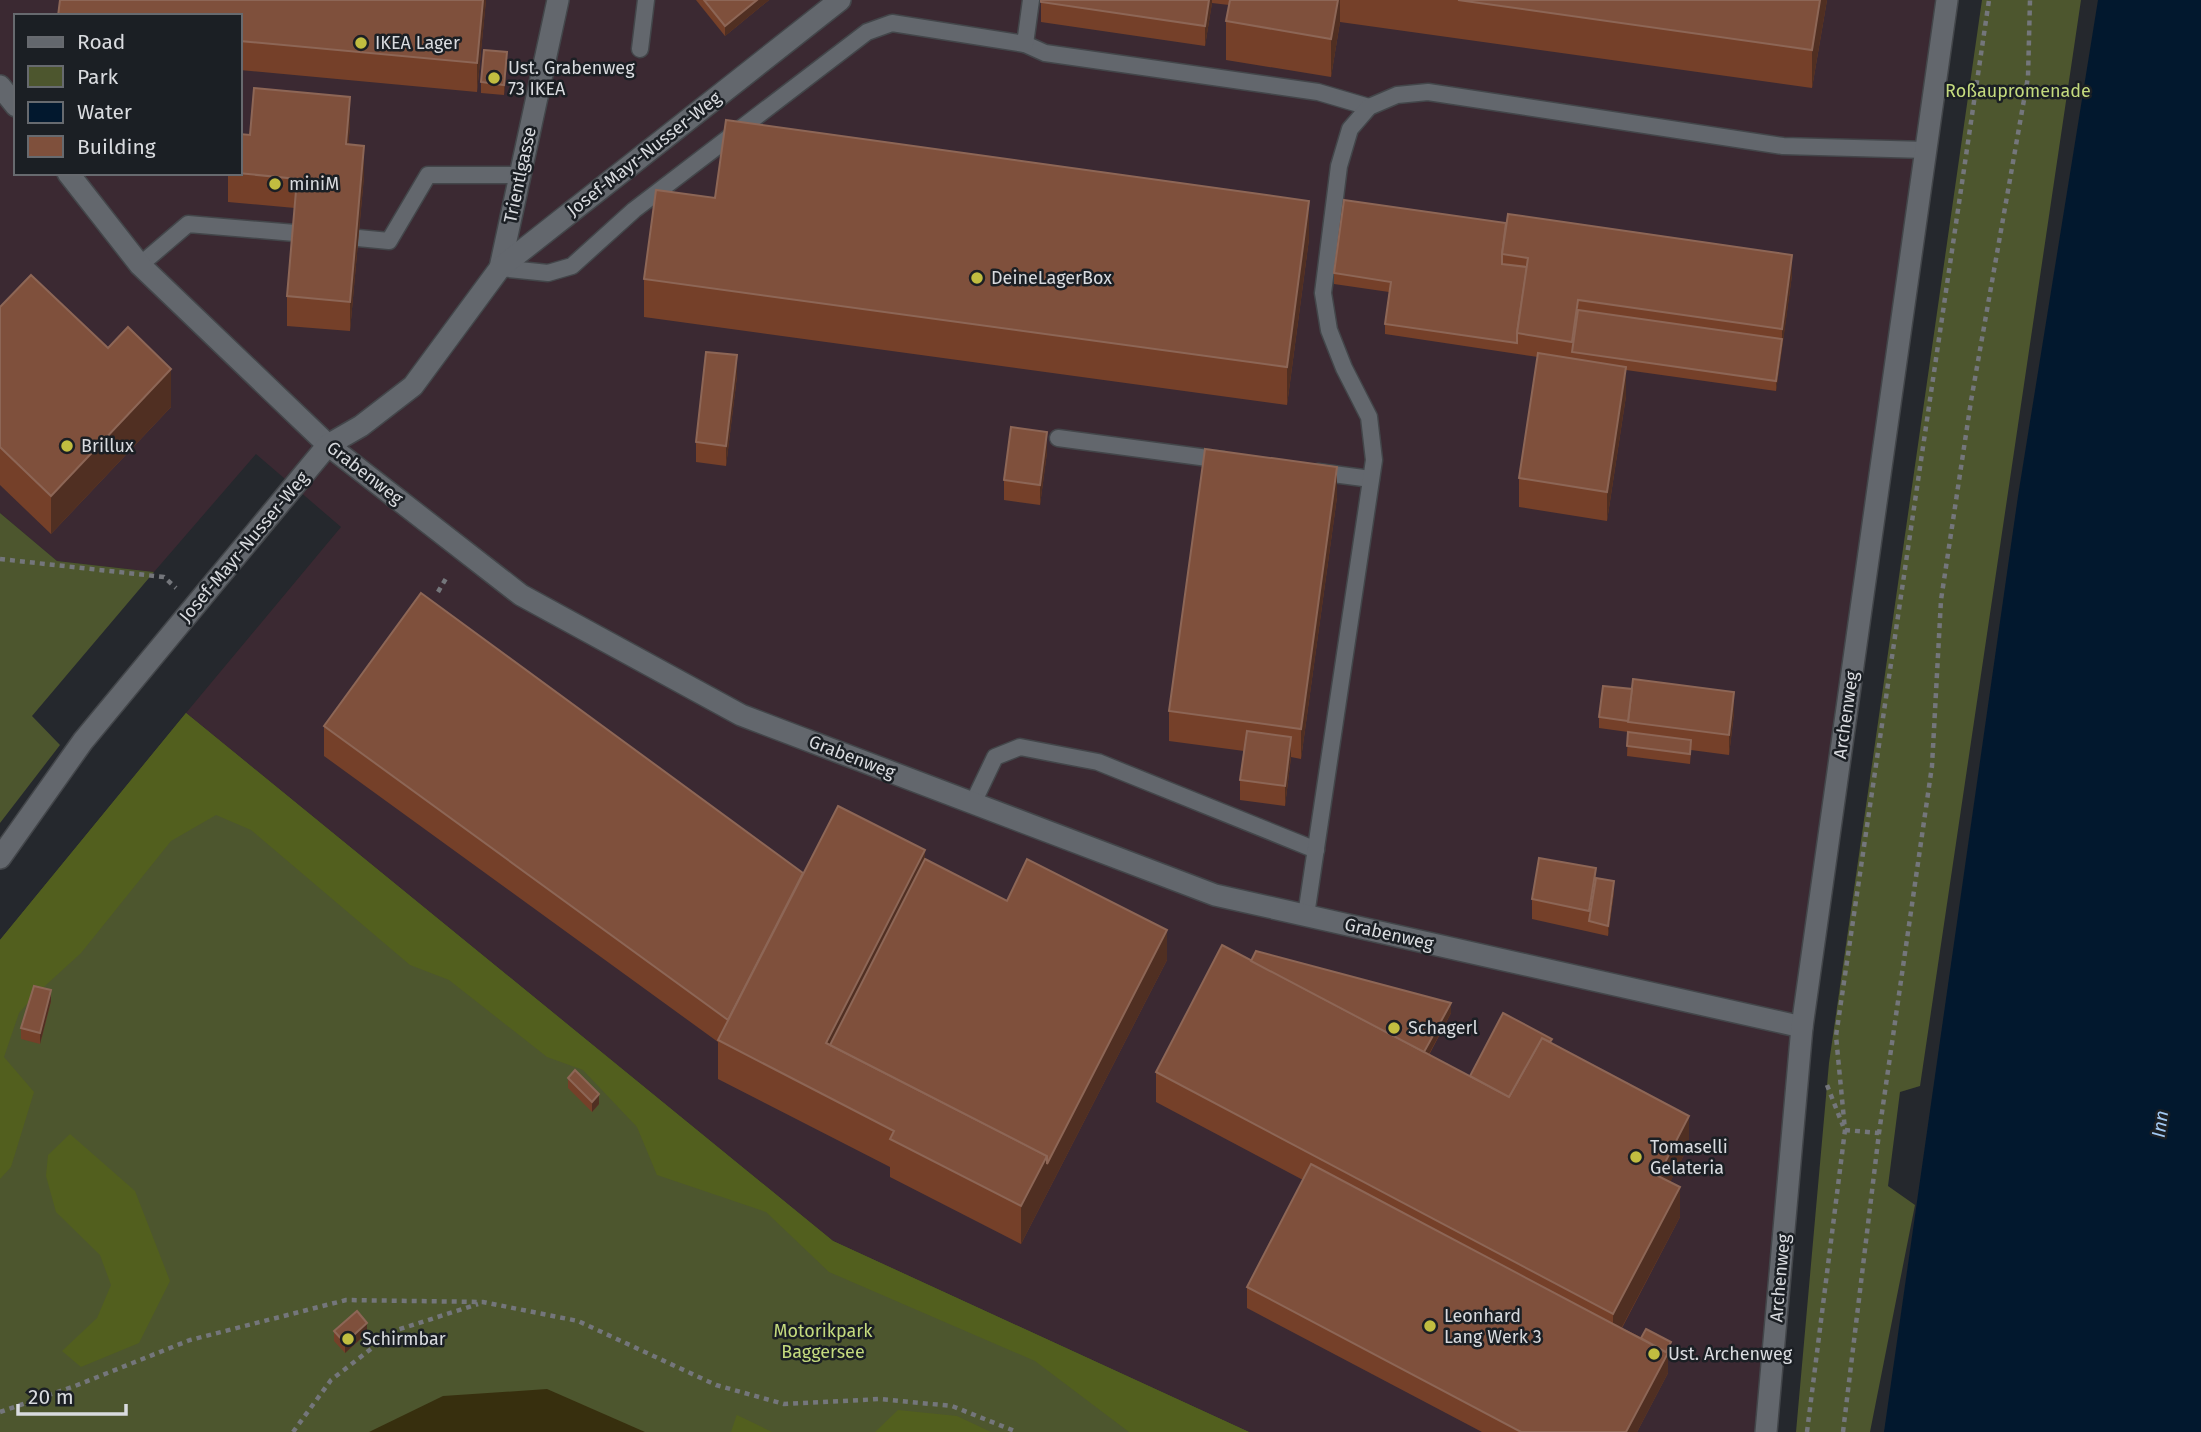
<svg xmlns="http://www.w3.org/2000/svg" width="2201" height="1432" viewBox="0 0 2201 1432" font-family="'Fira Sans',sans-serif">
<style>
.industrial{fill:#3b2932;fill-rule:evenodd}
.green{fill:#4d562e}
.forest{fill:#525f1e}
.sand{fill:#372f0e}
.water{fill:#02182e}
.lines{fill:none;stroke-linecap:round;stroke-linejoin:round}
.lane-casing{stroke:#43464a;stroke-width:19}
.street-casing{stroke:#43464a;stroke-width:24}
.path{stroke:#74767b;stroke-width:4.5;stroke-dasharray:5 5;stroke-linecap:butt}
.lane{stroke:#63676d;stroke-width:16}
.street{stroke:#63676d;stroke-width:21}
.wall{fill:#754029}
.shaded-wall{fill:#502f22}
.building{fill:#7f503c;stroke:#8d6656;stroke-width:2}
.poi-dot{fill:#c1bd40;stroke:#1b1f24;stroke-width:2.5}
.labels{text-anchor:middle;dominant-baseline:central;stroke-width:5;stroke-linejoin:round;paint-order:stroke}
.poi-label{font-size:18px;fill:#d9dbdf;stroke:#1b1f24;text-anchor:start}
.park-label{font-size:18px;fill:#c4da7e;stroke:#1b1f24}
.street-label{font-size:18px;fill:#d9dbdf;stroke:#1b1f24}
.water-label{font-size:19px;font-style:italic;fill:#a3c9f3;stroke:#1b1f24}
</style>
<rect width="100%" height="100%" fill="#25282d"/>
<path class="industrial" d="M0 0H1947L1802 1027 1766 1432H1249L833 1241 186 713 341 527 256 454 154 572 57 561 0 513ZM16 16H240V173H16Z"/>
<g class="green">
<path d="M1982 0H2081L1920 1086 1900 1092 1888 1186 1915 1205 1870 1432H1796L1829 1063Z"/>
<path d="M0 513 57 561 154 572 32 716 60 745 0 823Z"/>
<path d="M186 713 833 1241 1249 1432H0V940Z"/>
</g>
<g class="forest">
<path d="M186 713 833 1241 1249 1432H1129L1035 1361 829 1272 766 1212 657 1175 637 1127 583 1070 547 1057 449 980 410 965 251 830 216 815 171 841 81 953 34 996 19 1013 4 1057 34 1092 11 1167 0 1179V940Z"/>
<path d="M70 1134 135 1191 170 1281 139 1343 81 1367 62 1351 97 1318 111 1285 100 1255 56 1212 46 1176 48 1155Z"/>
<path d="M898 1410 957 1416 991 1432H875Z"/>
<path d="M737 1414V1415L772 1432H731Z"/>
</g>
<path class="sand" d="M547 1389 645 1432H369L443 1396Z"/>
<path class="water" d="M2098 0H2201V1432H1884L2018 496Z"/>
<g class="lines">
<g class="lane-casing">
<g id="lane">
<path d="M1025 44 1045 53 1318 92 1369 107"/>
<path d="M640 49 646 0"/>
<path d="M358 238 389 241 428 175H520"/>
<path d="M140 265 188 224 295 233"/>
<path d="M500 268 548 273 572 266 634 210 867 32 892 23 1025 44 1031 0"/>
<path d="M1058 438 1223 460"/>
<path d="M1318 472 1371 479"/>
<path d="M973 803 995 757 1020 747 1098 762 1316 850"/>
<path d="M1306 915 1374 460 1369 417 1344 368 1329 330 1323 293 1339 166 1350 129 1369 107 1397 95 1428 92 1783 146 1926 150"/>
</g>
</g>
<g class="street-casing">
<g id="street">
<path d="M0 86 16 106"/>
<path d="M68 173 140 265 328 445 521 595 741 715 1215 895 1802 1027"/>
<path d="M500 268 558 0"/>
<path d="M0 858 83 741 328 445 361 426 413 386 500 268 840 0"/>
<path d="M1766 1432 1802 1027 1947 0"/>
</g>
</g>
<g class="path">
<path d="M0 559 164 577 176 588"/>
<path d="M438 592 448 575"/>
<path d="M1827 1085 1843 1126"/>
<path d="M1845 1130 1879 1133"/>
<path d="M0 1412 75 1386 190 1340 346 1300 483 1302 578 1321 716 1385 784 1404 880 1399 952 1406 1017 1432"/>
<path d="M293 1432 331 1380 394 1331 478 1304"/>
<path d="M1807 1432 1845 1130 1836 1036 1989 0"/>
<path d="M1843 1432 1879 1133 1932 766 1941 600 1971 401 2028 77 2030 0"/>
</g>
<use href="#lane" class="lane"/>
<use href="#street" class="street"/>
</g>
<g class="wall">
<path d="M486 0 477 92 240 70V16Z"/>
<path d="M696 0H769L725 36Z"/>
<path d="M1041 0H1827L1812 88 1340 22 1331 77 1226 60V21L1229 5 1212 3 1205 46 1041 22Z"/>
<path d="M507 62 504 95 481 93V82Z"/>
<path d="M350 126 348 145 364 176 350 331 287 326V296L295 208 228 202V173H240L250 135Z"/>
<path d="M1344 200 1792 275 1776 391 1626 370V396L1607 521 1519 507V478L1538 357 1385 334V324L1389 292 1334 284V273Z"/>
<path d="M1309 239 1287 405 644 317V279Z"/>
<path d="M0 307 108 348 171 407 51 534 0 485Z"/>
<path d="M737 376 726 466 696 462V442Z"/>
<path d="M1047 452 1040 505 1004 500V480Z"/>
<path d="M1337 497 1301 759 1291 757 1285 806 1240 800V780L1244 751 1169 741V711Z"/>
<path d="M1734 713 1729 755 1691 750 1690 764 1627 756 1628 732 1599 728V717Z"/>
<path d="M324 726 803 873 925 859 1007 901 1167 960 1021 1244 890 1177V1167L718 1079V1042L324 756Z"/>
<path d="M1596 878 1614 892 1608 936 1532 919V899Z"/>
<path d="M1251 961 1451 1013 1429 1055 1470 1076 1552 1043 1689 1145 1670 1182 1680 1217 1622 1328 1671 1352 1668 1358V1373L1637 1432H1482L1247 1308V1287L1303 1180 1156 1102V1072Z"/>
<path d="M51 1001 40 1044 21 1039V1028Z"/>
<path d="M568 1078 599 1104 592 1112 568 1088Z"/>
<path d="M334 1331 367 1333 345 1353 334 1341Z"/>
</g>
<g class="shaded-wall">
<path d="M483 0H486L477 92V63Z"/>
<path d="M757 0H769L725 36V26Z"/>
<path d="M1209 0H1212V3L1205 46V26Z"/>
<path d="M1338 0H1340V22L1331 77V39Z"/>
<path d="M1820 0H1827L1812 88V50Z"/>
<path d="M507 52V62L504 95V85Z"/>
<path d="M350 97V126L346 174V144Z"/>
<path d="M364 146V176L350 331V302Z"/>
<path d="M1309 201V239L1287 405V367Z"/>
<path d="M1792 255V275L1782 350V329Z"/>
<path d="M1578 300V320L1572 352V342Z"/>
<path d="M1782 339V350L1776 391V381Z"/>
<path d="M737 355V376L726 466V446Z"/>
<path d="M1626 367V396L1607 521V492Z"/>
<path d="M171 369V407L51 534V496Z"/>
<path d="M1047 432V452L1040 505V485Z"/>
<path d="M1337 467V497L1301 759V729Z"/>
<path d="M1734 692V713L1729 755V735Z"/>
<path d="M1291 737V757L1285 806V786Z"/>
<path d="M925 850V889L838 1058 826 1043Z"/>
<path d="M1596 868V888L1589 921V911Z"/>
<path d="M1614 881V892L1608 936V926Z"/>
<path d="M1167 930V960L1021 1244V1206Z"/>
<path d="M51 990V1001L40 1044V1033Z"/>
<path d="M1451 1003V1013L1416 1078V1068Z"/>
<path d="M599 1094V1104L592 1112V1102Z"/>
<path d="M1689 1116V1145L1658 1206V1176Z"/>
<path d="M1680 1187V1217L1613 1344V1314Z"/>
<path d="M367 1323V1333L345 1353V1343Z"/>
<path d="M1671 1342V1352L1668 1358V1373L1637 1432H1626Z"/>
</g>
<g class="building">
<path d="M60 0H483L477 63 240 41V16H58Z"/>
<path d="M704 0H757L725 26Z"/>
<path d="M1041 0H1209L1205 26 1041 2Z"/>
<path d="M1230 0H1338L1331 39 1226 21Z"/>
<path d="M1458 0H1820L1812 50Z"/>
<path d="M484 50 507 52 504 85 481 82Z"/>
<path d="M254 88 350 97 346 144 364 146 350 302 287 296 297 179 238 173H240V134L250 135Z"/>
<path d="M726 120 1309 201 1287 367 644 279 656 190 715 198Z"/>
<path d="M1344 200 1506 223 1502 254V264L1527 267 1517 333V343L1385 324 1391 282 1334 273Z"/>
<path d="M1508 214 1792 255 1782 329 1578 300 1572 342 1517 333 1528 258 1502 254Z"/>
<path d="M31 275 108 348 128 327 171 369 51 496 0 447V307Z"/>
<path d="M1578 310 1782 339 1776 381 1572 352Z"/>
<path d="M706 352 737 355 726 446 696 442Z"/>
<path d="M1538 353 1626 367 1607 492 1519 478Z"/>
<path d="M1011 427 1047 432 1040 485 1004 480Z"/>
<path d="M1205 449 1337 467 1301 729 1169 711Z"/>
<path d="M421 593 803 873 728 1020 324 726Z"/>
<path d="M1633 679 1734 692 1729 735 1628 722Z"/>
<path d="M1603 686 1632 689 1628 721 1599 717Z"/>
<path d="M1247 731 1291 737 1285 786 1240 780Z"/>
<path d="M1628 732 1691 740 1690 754 1627 746Z"/>
<path d="M838 806 925 850 826 1043 1047 1156 1021 1206 890 1139 894 1131 718 1040Z"/>
<path d="M1539 858 1596 868 1589 911 1532 899Z"/>
<path d="M925 859 1007 901 1027 859 1167 930 1047 1164V1156L830 1045Z"/>
<path d="M1596 878 1614 881 1608 926 1589 921Z"/>
<path d="M1222 945 1509 1097 1542 1038 1689 1116 1658 1176 1680 1187 1613 1314 1156 1072Z"/>
<path d="M1256 951 1451 1003 1424 1052 1251 961Z"/>
<path d="M34 986 51 990 40 1033 21 1028Z"/>
<path d="M1503 1013 1552 1039 1550 1042 1542 1038 1509 1097 1470 1076Z"/>
<path d="M575 1070 599 1094 592 1102 568 1078Z"/>
<path d="M1311 1164 1668 1353 1626 1432H1521L1247 1287Z"/>
<path d="M357 1311 367 1323 345 1343 334 1331Z"/>
<path d="M1646 1329 1671 1342 1666 1352 1641 1338Z"/>
</g>
<g class="poi-dot">
<circle cx="361" cy="43" r="7"/>
<circle cx="494" cy="78" r="7"/>
<circle cx="275" cy="184" r="7"/>
<circle cx="977" cy="278" r="7"/>
<circle cx="67" cy="446" r="7"/>
<circle cx="1394" cy="1028" r="7"/>
<circle cx="1636" cy="1157" r="7"/>
<circle cx="1430" cy="1326" r="7"/>
<circle cx="348" cy="1339" r="7"/>
<circle cx="1654" cy="1354" r="7"/>
</g>
<g class="labels">
<g class="poi-label">
<text x="375" y="43">IKEA Lager</text>
<text x="508" y="68">Ust. Grabenweg<tspan x="508" dy="21">73 IKEA</tspan></text>
<text x="289" y="184">miniM</text>
<text x="991" y="278">DeineLagerBox</text>
<text x="81" y="446">Brillux</text>
<text x="1408" y="1028">Schagerl</text>
<text x="1650" y="1147">Tomaselli<tspan x="1650" dy="21">Gelateria</tspan></text>
<text x="1444" y="1316">Leonhard<tspan x="1444" dy="21">Lang Werk 3</tspan></text>
<text x="362" y="1339">Schirmbar</text>
<text x="1668" y="1354">Ust. Archenweg</text>
</g>
<g class="park-label">
<text x="2018" y="91">Roßaupromenade</text>
<text x="823" y="1331">Motorikpark<tspan x="823" dy="21">Baggersee</tspan></text>
</g>
<g class="street-label">
<text transform="translate(644 154) rotate(-38)">Josef-Mayr-Nusser-Weg</text>
<text transform="translate(520 175) rotate(-78)">Trientlgasse</text>
<text transform="translate(365 473) rotate(38)">Grabenweg</text>
<text transform="translate(244 547) rotate(-50)">Josef-Mayr-Nusser-Weg</text>
<text transform="translate(1846 715) rotate(-82)">Archenweg</text>
<text transform="translate(852 757) rotate(21)">Grabenweg</text>
<text transform="translate(1389 934) rotate(13)">Grabenweg</text>
<text transform="translate(1780 1278) rotate(-85)">Archenweg</text>
</g>
<g class="water-label">
<text transform="translate(2160 1124) rotate(-82)">Inn</text>
</g>
</g>
<rect x="14" y="14" width="228" height="161" fill="#1b1f24" stroke="#676a6f" stroke-width="2"/>
<rect x="28" y="37" width="35" height="10" fill="#63676d" stroke="#676a6f" stroke-width="2"/>
<text x="77" y="49" font-size="21" fill="#d9dbdf">Road</text>
<rect x="28" y="66" width="35" height="21" fill="#4d562e" stroke="#676a6f" stroke-width="2"/>
<text x="77" y="84" font-size="21" fill="#d9dbdf">Park</text>
<rect x="28" y="102" width="35" height="21" fill="#02182e" stroke="#676a6f" stroke-width="2"/>
<text x="77" y="119" font-size="21" fill="#d9dbdf">Water</text>
<rect x="28" y="136" width="35" height="21" fill="#7f503c" stroke="#676a6f" stroke-width="2"/>
<text x="77" y="154" font-size="21" fill="#d9dbdf">Building</text>
<path d="M18 1404v10h108v-10" fill="none" stroke="#d9dbdf" stroke-width="3.5"/>
<text x="28" y="1404" font-size="21" fill="#d9dbdf" stroke="#1b1f24" stroke-width="5" paint-order="stroke">20 m</text>
</svg>
